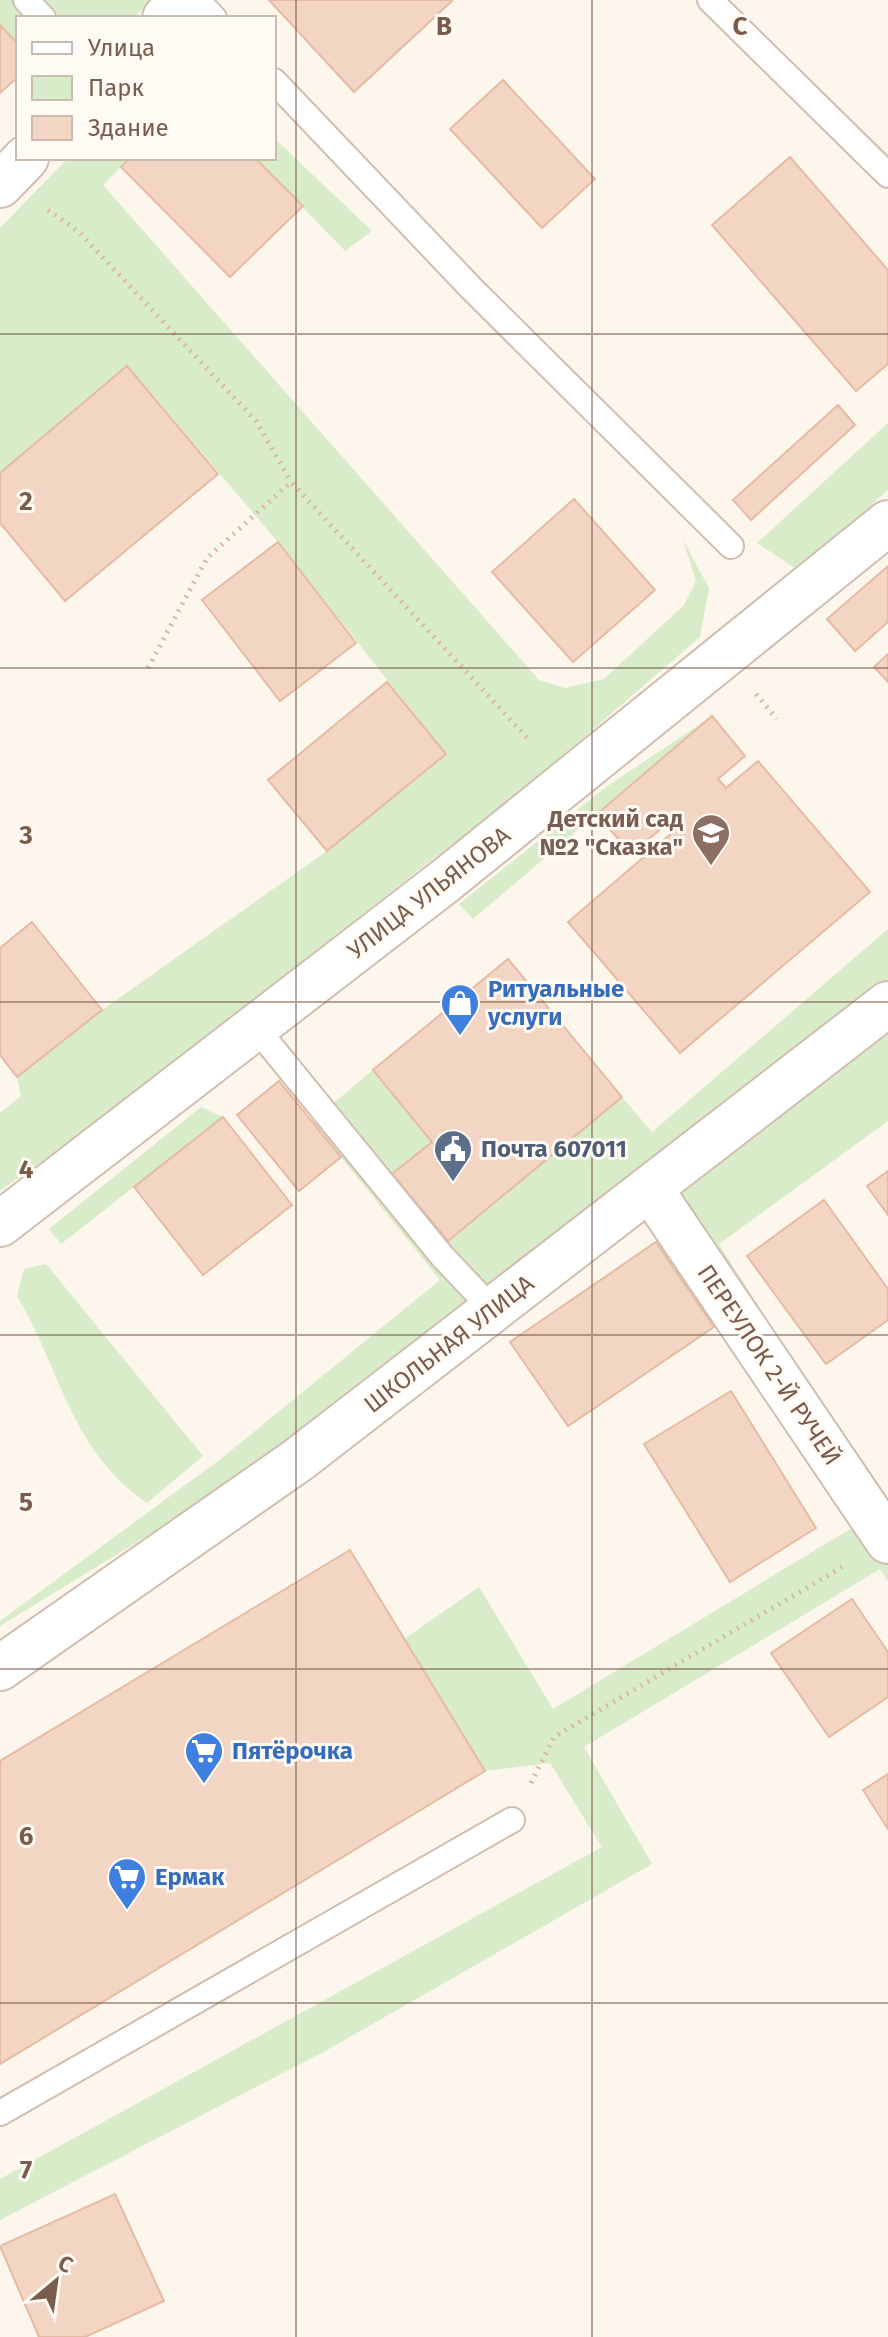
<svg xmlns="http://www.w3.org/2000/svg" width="888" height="2337" viewBox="0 0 888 2337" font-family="'Fira Sans',sans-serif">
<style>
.green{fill:#d8ecc9}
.building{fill:#f3d5c3;stroke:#e6bba3;stroke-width:2}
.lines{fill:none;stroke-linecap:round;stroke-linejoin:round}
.service-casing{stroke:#d1beb0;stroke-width:28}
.minor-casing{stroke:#d1beb0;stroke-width:48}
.path{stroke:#d9b8a5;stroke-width:5;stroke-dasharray:2 6;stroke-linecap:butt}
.service{stroke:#fff;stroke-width:24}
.minor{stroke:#fff;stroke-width:44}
.grid{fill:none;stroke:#7a5c4d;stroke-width:2;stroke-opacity:0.55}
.labels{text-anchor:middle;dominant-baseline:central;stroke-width:6;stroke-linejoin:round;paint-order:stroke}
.education-label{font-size:24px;font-weight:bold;fill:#785e54;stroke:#fffaf3;text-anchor:end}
.street-label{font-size:24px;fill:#7a5c4d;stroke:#fffaf3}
.shop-label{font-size:24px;font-weight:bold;fill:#366cbe;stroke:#fffaf3;text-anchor:start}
.service-label{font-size:24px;font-weight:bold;fill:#4e5e75;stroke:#fffaf3;text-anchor:start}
.grid-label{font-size:26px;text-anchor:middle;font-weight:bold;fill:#7a5c4d;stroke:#fffaf3;stroke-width:6;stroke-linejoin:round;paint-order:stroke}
</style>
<rect width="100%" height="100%" fill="#fdf6ec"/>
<g class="green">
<path d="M0 0H151L134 18H18V44L0 25Z"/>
<path d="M274 138 372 231 345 251 255 158H274Z"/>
<path d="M68 158H130L103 185 539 680 565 688 604 679 684 605 696 581 683 540 709 588 700 637 538 777 95 1123 0 1191V1113L21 1096 17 1077 102 1010 327 851 446 754 278 542 128 366 0 473V228Z"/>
<path d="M888 423V490L798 570 757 543Z"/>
<path d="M712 716 473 919 459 904 606 787Z"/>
<path d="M888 929V979L472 1305 240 1479 0 1626V1621L222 1458 440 1280 312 1121 373 1070 432 1142 392 1175 448 1241 622 1097 652 1132Z"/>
<path d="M888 1029V1121L719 1244 888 1510 674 1200Z"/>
<path d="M201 1107 223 1117 61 1244 49 1229Z"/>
<path d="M46 1264 203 1456 147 1503C69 1448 62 1372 17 1296L24 1269Z"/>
<path d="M855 1526 888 1557V1581L880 1569 584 1747 652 1864 327 2050 0 2220V2179L602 1847 550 1763 485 1771 404 1639 479 1587 553 1709Z"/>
</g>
<g class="building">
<path d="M269 0H451L452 1 354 92Z"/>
<path d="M0 25 18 44V77L0 93Z"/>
<path d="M503 80 595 179 542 228 450 129Z"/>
<path d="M790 157 888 270V364L856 391 712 225Z"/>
<path d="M130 158H255L303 206 230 277 121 167Z"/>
<path d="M127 366 218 474 65 601 0 523V473Z"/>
<path d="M838 405 855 425 751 520 733 500Z"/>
<path d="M574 499 655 590 573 662 492 572Z"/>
<path d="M278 542 356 643 280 701 202 600Z"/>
<path d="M888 566V622L855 651 827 619Z"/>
<path d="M888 654V682L874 667Z"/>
<path d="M387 682 446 754 327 851 268 780Z"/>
<path d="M712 716 745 756 718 779 726 788 758 761 870 892 680 1053 568 922 681 825 675 817 631 854 597 814Z"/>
<path d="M32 922 102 1010 17 1077 0 1055V948Z"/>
<path d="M508 959 622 1097 448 1241 392 1174 432 1142 373 1070Z"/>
<path d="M279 1081 341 1157 299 1191 237 1115Z"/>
<path d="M223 1117 292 1205 203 1275 134 1187Z"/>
<path d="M888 1171V1215L867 1186Z"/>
<path d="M824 1200 888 1289V1320L826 1364 747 1256Z"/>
<path d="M656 1242 714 1327 568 1426 510 1342Z"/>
<path d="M731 1391 816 1528 730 1582 644 1444Z"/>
<path d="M350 1550 485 1771 0 2064V1761Z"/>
<path d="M852 1599 888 1652V1697L829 1737 771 1653Z"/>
<path d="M888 1774V1829L863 1790Z"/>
<path d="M115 2194 164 2301 85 2337H39L0 2246Z"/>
</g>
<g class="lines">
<g class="service-casing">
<g id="service">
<path d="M26 0 43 18"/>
<path d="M197 0 214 18"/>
<path d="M710 0 888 175"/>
<path d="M274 81 472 289 731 546"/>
<path d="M256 1028 442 1256 493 1310"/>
<path d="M0 2113 512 1820"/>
</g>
</g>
<g class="minor-casing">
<g id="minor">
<path d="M165 18 182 0"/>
<path d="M0 185 26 158"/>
<path d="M651 1190 888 1541"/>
<path d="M0 1224 445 881 888 523"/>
<path d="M0 1668 298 1460 888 1004"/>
</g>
</g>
<g class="path">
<path d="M48 210 79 232 256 421 291 482"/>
<path d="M148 668 207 558 291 482 530 741"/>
<path d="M756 694 777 719"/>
<path d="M531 1783 554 1737 842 1567"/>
</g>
<use href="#service" class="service"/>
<use href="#minor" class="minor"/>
</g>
<path class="grid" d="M296 0V2337M592 0V2337M0 334H888M0 668H888M0 1002H888M0 1335H888M0 1669H888M0 2003H888"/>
<defs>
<g id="school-pin" transform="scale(2)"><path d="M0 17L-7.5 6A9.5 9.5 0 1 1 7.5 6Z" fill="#8d6e63" stroke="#fffaf3"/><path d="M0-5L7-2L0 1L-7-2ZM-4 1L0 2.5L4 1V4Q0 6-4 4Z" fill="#fff"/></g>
<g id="shop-pin" transform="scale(2)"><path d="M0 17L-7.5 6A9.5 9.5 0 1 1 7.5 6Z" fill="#3f7fe0" stroke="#fffaf3"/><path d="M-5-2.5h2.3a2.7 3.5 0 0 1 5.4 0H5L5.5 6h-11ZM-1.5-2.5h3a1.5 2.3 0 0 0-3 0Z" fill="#fff"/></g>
<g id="civic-pin" transform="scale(2)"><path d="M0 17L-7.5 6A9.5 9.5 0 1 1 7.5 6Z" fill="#5c6f8a" stroke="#fffaf3"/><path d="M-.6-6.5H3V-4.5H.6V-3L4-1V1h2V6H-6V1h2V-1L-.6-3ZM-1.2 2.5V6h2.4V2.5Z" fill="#fff"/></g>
<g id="supermarket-pin" transform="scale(2)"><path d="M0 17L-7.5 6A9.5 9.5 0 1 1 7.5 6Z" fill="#3f7fe0" stroke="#fffaf3"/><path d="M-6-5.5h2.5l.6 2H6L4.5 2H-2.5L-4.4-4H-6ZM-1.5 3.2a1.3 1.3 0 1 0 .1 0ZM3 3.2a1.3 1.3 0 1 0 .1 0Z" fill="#fff"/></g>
</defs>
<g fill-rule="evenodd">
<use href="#school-pin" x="711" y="833"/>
<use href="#shop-pin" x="460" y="1003"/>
<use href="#civic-pin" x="453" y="1149"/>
<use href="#supermarket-pin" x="204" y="1751"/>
<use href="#supermarket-pin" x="127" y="1877"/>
</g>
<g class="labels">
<g class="education-label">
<text x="683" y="819">Детский сад<tspan x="683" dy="28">№2 "Сказка"</tspan></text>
</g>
<g class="street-label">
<text transform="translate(429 893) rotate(-38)">УЛИЦА УЛЬЯНОВА</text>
<text transform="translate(449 1344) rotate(-38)">ШКОЛЬНАЯ УЛИЦА</text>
<text transform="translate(769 1365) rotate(56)">ПЕРЕУЛОК 2-Й РУЧЕЙ</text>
</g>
<g class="shop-label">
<text x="488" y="989">Ритуальные<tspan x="488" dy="28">услуги</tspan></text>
<text x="232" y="1751">Пятёрочка</text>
<text x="155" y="1877">Ермак</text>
</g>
<g class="service-label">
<text x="481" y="1149">Почта 607011</text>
</g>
</g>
<g class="grid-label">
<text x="444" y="35">B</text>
<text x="740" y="35">C</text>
<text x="26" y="510">2</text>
<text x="26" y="844">3</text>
<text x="26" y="1178">4</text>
<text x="26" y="1511">5</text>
<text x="26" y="1845">6</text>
<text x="26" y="2179">7</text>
</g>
<rect x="16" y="16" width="260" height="144" fill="#fffaf3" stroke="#cabbb1" stroke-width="2"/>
<rect x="32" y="42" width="40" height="12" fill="#ffffff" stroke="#cabbb1" stroke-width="2"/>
<text x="88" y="56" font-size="24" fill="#7a5c4d">Улица</text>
<rect x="32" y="76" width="40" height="24" fill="#d8ecc9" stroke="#cabbb1" stroke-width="2"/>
<text x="88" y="96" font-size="24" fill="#7a5c4d">Парк</text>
<rect x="32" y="116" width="40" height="24" fill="#f3d5c3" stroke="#cabbb1" stroke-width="2"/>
<text x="88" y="136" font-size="24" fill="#7a5c4d">Здание</text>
<g transform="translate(56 2281) rotate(29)" stroke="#fffaf3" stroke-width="6" paint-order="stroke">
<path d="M0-6L14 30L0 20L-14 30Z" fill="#7a5c4d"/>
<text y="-12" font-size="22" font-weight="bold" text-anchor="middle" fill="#7a5c4d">С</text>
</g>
</svg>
